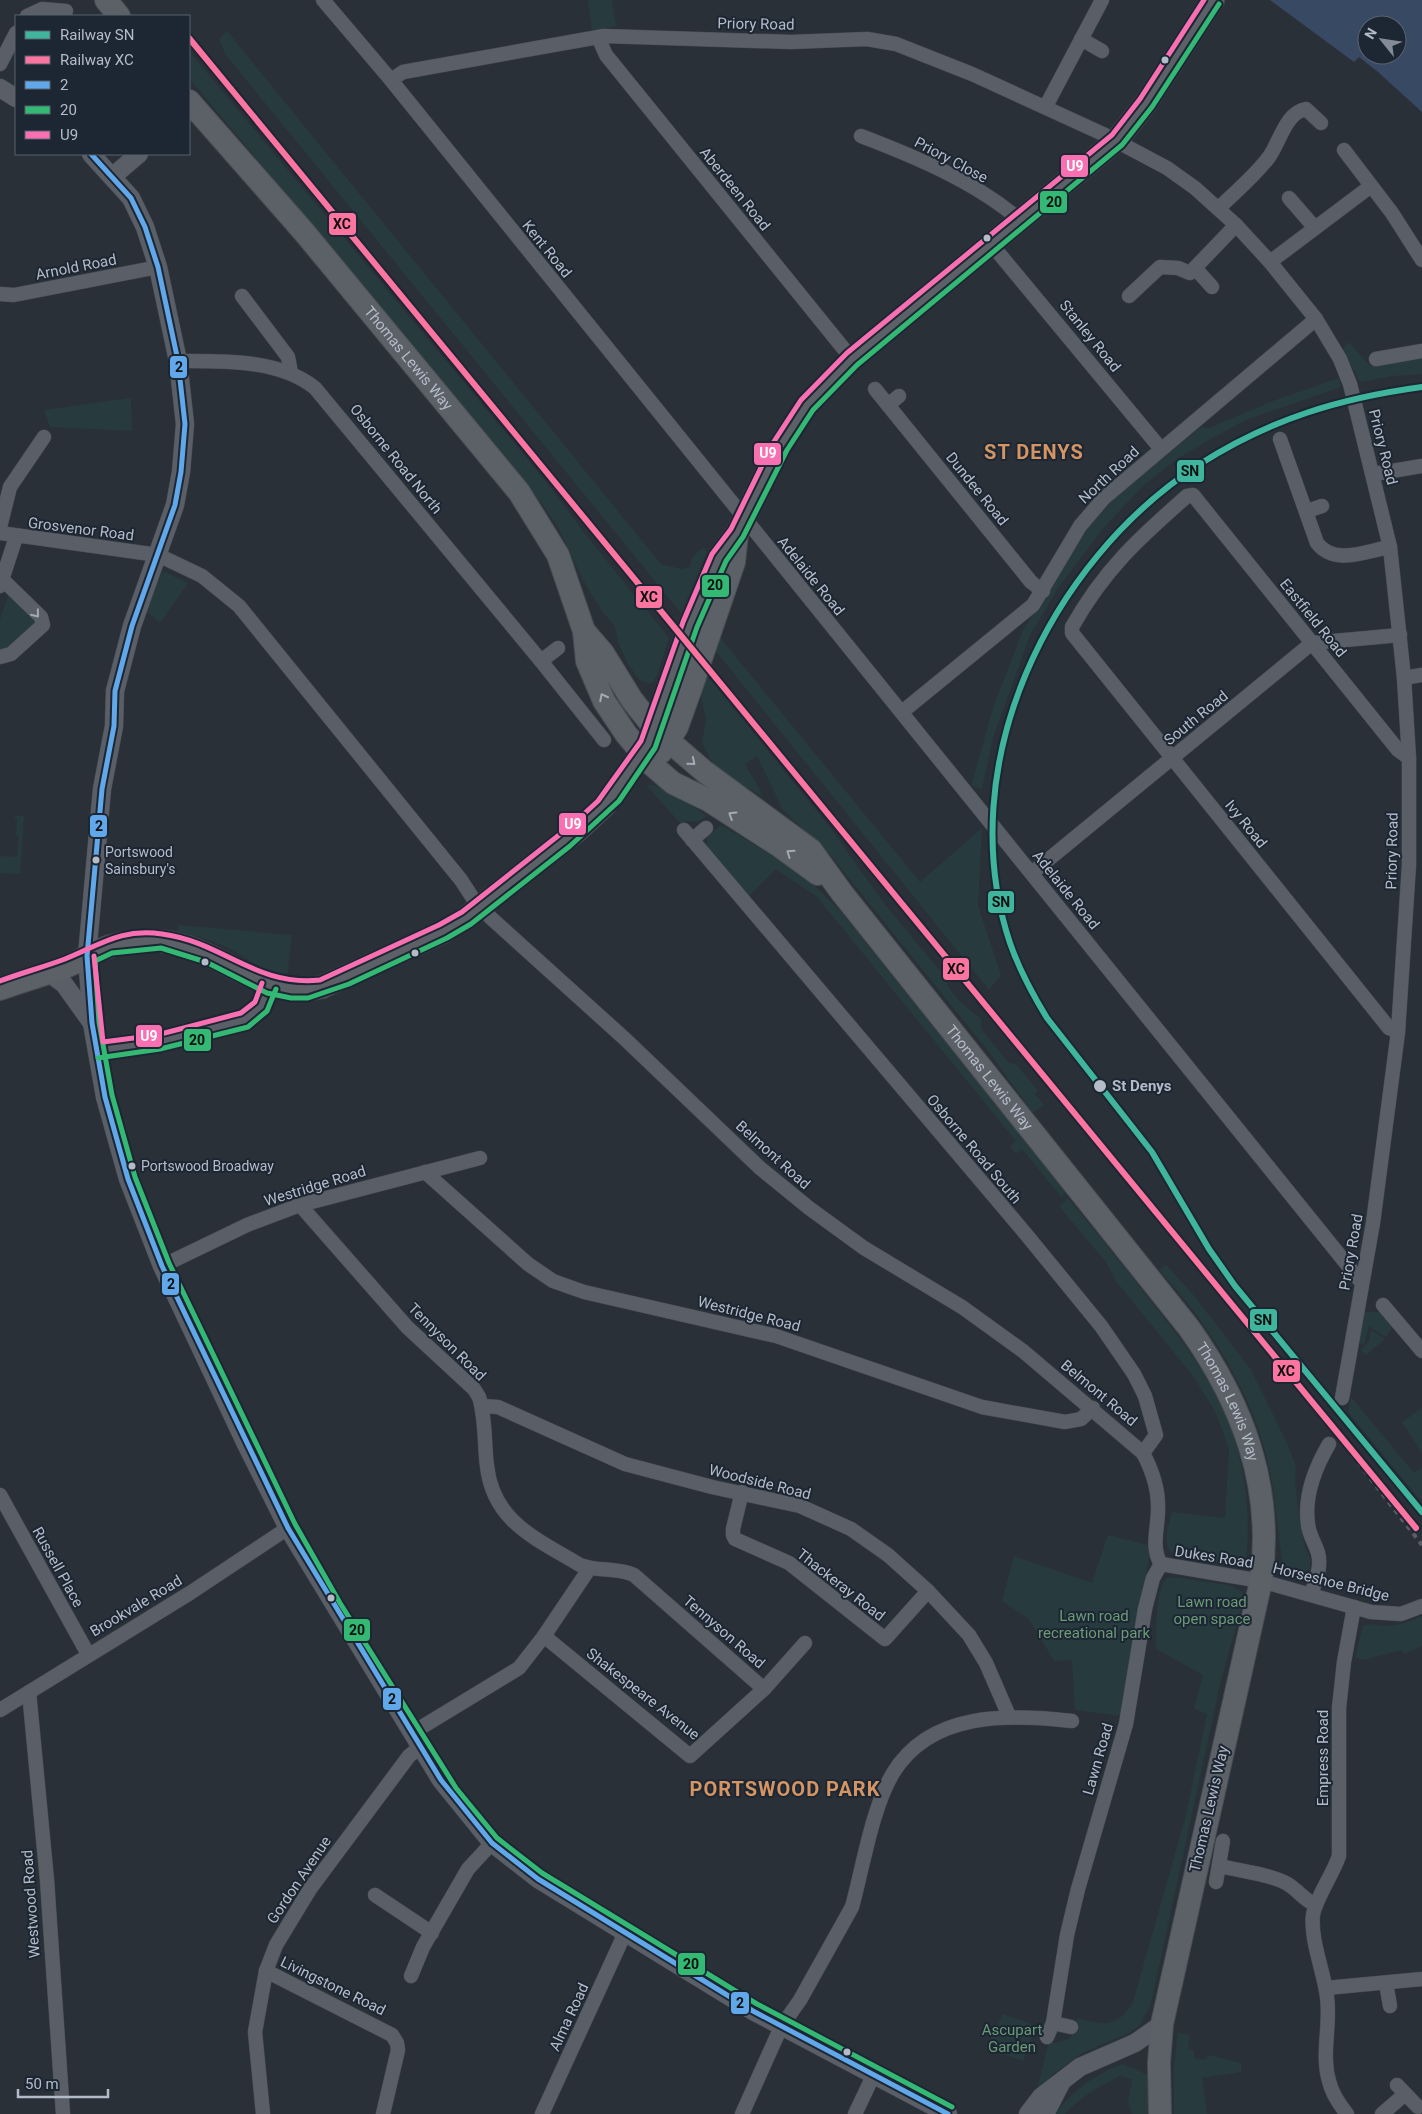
<svg xmlns="http://www.w3.org/2000/svg" width="1422" height="2114" viewBox="0 0 1422 2114" font-family="Roboto,sans-serif">
<style>
.green{fill:#273a3e}
.water{fill:#384963;fill-rule:evenodd}
.lines{fill:none;stroke-linecap:round;stroke-linejoin:round}
.minor-casing{stroke:#484c53;stroke-width:15}
.tertiary-casing{stroke:#484c53;stroke-width:19}
.primary-casing{stroke:#484c55;stroke-width:24}
.minor{stroke:#5a5e66;stroke-width:14}
.tertiary{stroke:#5a5e66;stroke-width:18}
.primary{stroke:#5c6168;stroke-width:22}
.rail{stroke:#595d64;stroke-width:4;stroke-dasharray:5 5;stroke-linecap:butt}
.bus-1-casing{stroke:#1d2633;stroke-width:9}
.bus-2-casing{stroke:#1d2633;stroke-width:9}
.bus-3-casing{stroke:#1d2633;stroke-width:9}
.bus-1{stroke:#60a8ea;stroke-width:5}
.bus-2{stroke:#33b974;stroke-width:5}
.bus-3{stroke:#f970b2;stroke-width:5}
.rail-1-casing{stroke:#1d2633;stroke-width:10}
.rail-2-casing{stroke:#1d2633;stroke-width:10}
.rail-1{stroke:#40b59e;stroke-width:6}
.rail-2{stroke:#fc74a0;stroke-width:6}
.oneway{stroke:#a2a9b5}
.oneway2{stroke:#a2aab6}
.bus-dot{fill:#b4bcc9;stroke:#1d2633;stroke-width:2}
.labels{text-anchor:middle;dominant-baseline:central;stroke-width:4;stroke-linejoin:round;paint-order:stroke}
.bus-label{font-size:14px;fill:#b4bcc9;stroke:#1d2633;text-anchor:start}
.street-label{font-size:15px;fill:#b4bcc9;stroke:#1d2633}
.stop-label{font-size:15px;font-weight:bold;fill:#b4bcc9;stroke:#1d2633;text-anchor:start}
.park-label{font-size:15px;fill:#6b9a76;stroke:#1d2633}
.district-label{font-size:20px;font-weight:bold;letter-spacing:1px;fill:#d59563;stroke:#1d2633}
.line-badge{stroke:#1d2633;stroke-width:2}
.badge-label{font-size:14px;text-anchor:middle;font-weight:bold;fill:#fff}
.pale-badge-label{font-size:14px;text-anchor:middle;font-weight:bold;fill:#111}
</style>
<rect width="100%" height="100%" fill="#2a3038"/>
<g class="green">
<path d="M588 0H612L616 26 592 30Z"/>
<path d="M227 31 661 564 681 569 690 567C692 557 696 552 704 547L707 552 681 613 225 54 219 39Z"/>
<path d="M189 51 544 479 582 530 669 638 657 676 651 684 639 680 628 664 618 642 615 627 602 611 583 580 557 525 526 482 189 78Z"/>
<path d="M1349 342 1370 366 1422 355V374L1393 376 1360 382 1343 349Z"/>
<path d="M1339 378 1341 387 1246 420 1209 440 1177 459 1143 486 1122 508 1101 531 1059 587 1030 635 993 738 982 789 971 786 994 705 1023 630 1088 528 1117 496 1201 427 1209 428 1273 401Z"/>
<path d="M131 398 132 431 50 427 44 410Z"/>
<path d="M163 571 188 583 160 623 146 611Z"/>
<path d="M8 596H11L35 621 33 625 7 651 0 653V619Z"/>
<path d="M718 635 920 882 982 828 978 906 1001 975 989 990 714 649Z"/>
<path d="M705 673 829 826 883 902 941 972C950 993 962 1006 981 1018V1029L1009 1063 1016 1064 1038 1091 1035 1094 1044 1105 1033 1113 992 1056 832 857 783 810 757 756 745 764C750 775 760 785 762 796L724 775 714 766 702 743 706 719 700 691Z"/>
<path d="M650 784 668 789 707 816 698 822 686 821 682 825 647 786Z"/>
<path d="M15 815 24 816 20 874 0 873V856L17 857 19 836 16 835 17 818H15Z"/>
<path d="M719 826 725 827 804 875 841 912 1065 1191 1062 1198 1022 1149 1016 1154 1010 1146 1016 1141 817 897 776 869 749 896 707 847V837Z"/>
<path d="M178 925 292 935 287 977C264 974 249 958 228 948 212 940 195 936 177 931Z"/>
<path d="M1068 1198C1097 1233 1125 1268 1153 1304 1179 1337 1207 1372 1224 1411 1244 1456 1252 1511 1246 1559L1239 1564 1180 1557C1159 1551 1168 1528 1172 1512L1225 1518 1229 1449 1216 1413 1193 1376 1116 1281 1106 1262 1063 1211 1060 1206Z"/>
<path d="M1166 1265 1191 1292 1250 1368 1288 1445 1296 1467 1295 1481 1298 1509 1305 1547 1310 1558V1568L1306 1573 1300 1575 1283 1565C1277 1532 1276 1499 1269 1467 1257 1409 1225 1352 1189 1305 1180 1293 1169 1282 1159 1270Z"/>
<path d="M1364 1312H1380L1392 1327 1386 1337 1369 1326 1364 1345 1358 1343Z"/>
<path d="M1371 1330 1385 1339 1366 1355 1360 1350 1368 1343Z"/>
<path d="M1351 1397 1414 1473 1422 1467V1502L1348 1412Z"/>
<path d="M1422 1408V1453L1402 1422Z"/>
<path d="M1108 1535 1151 1546 1121 1716 1075 1710 1072 1660 1054 1661 1029 1619 1002 1601 1014 1556 1092 1583Z"/>
<path d="M1174 1577 1233 1586 1243 1593V1602L1221 1680 1151 2003 1140 2025 1129 2033 1082 2053 1052 2075 1037 2090 1049 2041 1056 2043 1071 2038 1078 2018C1106 2025 1116 2029 1133 2002L1186 1815 1207 1714 1194 1709 1203 1675 1156 1649C1157 1630 1154 1592 1167 1578Z"/>
<path d="M1422 1616V1646L1404 1654 1402 1650 1363 1660 1355 1657 1363 1626C1372 1622 1378 1626 1387 1626 1400 1625 1410 1622 1422 1616Z"/>
<path d="M1003 2014 1036 2026 1023 2061 986 2048Z"/>
<path d="M1178 2033 1190 2035 1188 2049 1194 2051V2058L1205 2060 1209 2055 1241 2063V2072L1202 2078 1207 2114H1174V2065Z"/>
<path d="M1123 2064 1148 2075 1150 2114H1132L1128 2103 1132 2079 1120 2076C1099 2087 1081 2096 1065 2114H1055C1074 2090 1094 2074 1123 2064Z"/>
</g>
<path class="water" d="M1270 0H1422V112L1378 72 1359 57 1354 62ZM1367 25H1397V55H1367Z"/>
<g class="lines">
<g class="minor-casing">
<g id="minor">
<path d="M323 0 391 80 1362 1283"/>
<path d="M27 16 42 9 66 11"/>
<path d="M598 37 606 55 852 359"/>
<path d="M1081 39 1102 51"/>
<path d="M0 64 16 33"/>
<path d="M391 80 403 72 604 36 791 42 867 39 896 44 972 74 1103 134 1167 168 1195 188 1236 225 1270 262 1316 319 1340 359 1350 384 1390 547 1404 678 1409 758V865L1398 1032 1373 1223 1342 1398"/>
<path d="M1046 106 1102 0"/>
<path d="M861 136C916 157 976 182 1021 221"/>
<path d="M1344 150 1392 213 1422 260"/>
<path d="M1289 198 1315 228"/>
<path d="M1219 208C1235 192 1255 176 1269 157 1280 142 1285 113 1306 109L1321 123"/>
<path d="M992 245 1161 449"/>
<path d="M1270 262 1371 186"/>
<path d="M1195 268 1212 287"/>
<path d="M0 294 14 295 158 267"/>
<path d="M242 296 288 357 291 373"/>
<path d="M1129 296 1160 267 1178 268 1190 273 1236 225"/>
<path d="M1376 359 1422 351"/>
<path d="M178 361C223 361 279 359 315 388L541 661 604 740"/>
<path d="M875 389 1031 582 1043 591"/>
<path d="M888 405 899 396"/>
<path d="M1280 439 1317 543C1335 566 1365 551 1390 547"/>
<path d="M1374 474 1422 466"/>
<path d="M1307 511 1322 506"/>
<path d="M0 527 10 487 44 437"/>
<path d="M0 533 158 555 202 576 239 606 461 880 474 900 491 918 625 1039 760 1168 809 1208 864 1248 962 1307 1023 1351 1143 1453"/>
<path d="M0 586 16 537"/>
<path d="M0 657 11 654 43 625 41 617 2 579"/>
<path d="M541 661 558 648"/>
<path d="M1404 678 1422 675"/>
<path d="M902 712 1033 605 1080 526 1104 498 1316 319"/>
<path d="M684 830 1025 1233 1101 1326 1134 1374 1145 1396 1156 1435 1143 1453C1152 1470 1158 1486 1158 1506 1159 1525 1150 1547 1161 1564L1153 1578 1145 1609 1126 1724 1078 1889 1067 1935 1053 2023 1047 2037"/>
<path d="M692 840 706 828"/>
<path d="M1032 873 1312 643 1400 635"/>
<path d="M1398 1032 1389 1028 1072 633V627C1104 570 1138 539 1187 496L1193 495 1398 750 1409 758"/>
<path d="M97 1051 158 1042 245 1020 261 1006 269 986"/>
<path d="M425 1172 528 1264 553 1281 584 1292 776 1336 982 1407 1065 1422 1081 1419 1093 1408"/>
<path d="M300 1205 407 1327 474 1389 479 1397C486 1419 484 1444 487 1466 493 1522 537 1539 580 1565 598 1572 617 1567 634 1575L764 1689"/>
<path d="M162 1266 247 1225 300 1205 480 1158"/>
<path d="M1383 1305 1422 1351"/>
<path d="M482 1406 498 1407 625 1464 712 1487 800 1506 851 1529 888 1555 928 1591 969 1635 986 1663 1009 1716"/>
<path d="M742 1492 733 1529V1535L735 1539 789 1563 885 1639 928 1591"/>
<path d="M0 1495 88 1654"/>
<path d="M1161 1564 1261 1581 1371 1612 1401 1614 1422 1606"/>
<path d="M1311 1594C1315 1582 1322 1567 1318 1553 1315 1543 1309 1535 1308 1524 1304 1497 1315 1468 1329 1444"/>
<path d="M544 1636 690 1756 764 1689 805 1643"/>
<path d="M29 1692 47 1880 63 2114"/>
<path d="M0 1710 190 1593 288 1528"/>
<path d="M412 1733 519 1668 544 1636 589 1569"/>
<path d="M1220 1866C1240 1871 1265 1873 1284 1882 1297 1888 1303 1900 1316 1905"/>
<path d="M1216 1882 1223 1841"/>
<path d="M375 1895 432 1933"/>
<path d="M266 1971 392 2035 397 2043 398 2050 383 2114"/>
<path d="M411 1976 423 1947 468 1869 492 1843"/>
<path d="M1386 1983 1390 2006"/>
<path d="M1326 1988 1422 1979"/>
<path d="M1053 2023 1071 2027"/>
<path d="M1397 2085 1418 2107"/>
<path d="M263 2114 255 2032 266 1971 276 1945 310 1889 409 1756 420 1747"/>
<path d="M542 2114 625 1933"/>
<path d="M742 2114 781 2027 800 2000 852 1907C863 1867 872 1808 893 1773 931 1711 1009 1714 1072 1721"/>
<path d="M855 2114 874 2074"/>
<path d="M1347 2114C1339 2104 1332 2094 1329 2081 1321 2053 1331 2025 1327 1997 1324 1972 1310 1939 1313 1915 1315 1900 1333 1874 1339 1856V1708L1344 1662 1354 1607"/>
<path d="M1382 2114 1405 2094"/>
</g>
</g>
<g class="tertiary-casing">
<g id="tertiary">
<path d="M0 88 16 98"/>
<path d="M91 154 131 198 145 227 158 267 178 361 185 424 181 472 175 505 132 626 115 691 114 726 102 789 87 956 92 1023 105 1097 128 1179 162 1266 245 1442 288 1528 441 1780 492 1843 538 1879 753 2011 948 2114"/>
<path d="M113 176 139 154"/>
<path d="M49 973 64 984 92 1023"/>
<path d="M1028 2114 1041 2097 1080 2067 1135 2043 1162 2024"/>
<path d="M1045 2114 1061 2083"/>
</g>
</g>
<g class="primary-casing">
<g id="primary">
<path d="M106 0 119 16"/>
<path id="s1" d="M189 101 304 232 519 492 558 555 584 631 587 661 604 701 626 734 652 765 673 783 708 800 781 847 818 874"/>
<path id="s2" d="M584 631 603 653 632 700 655 729 705 772 811 850 842 893 1189 1328C1243 1404 1274 1487 1261 1581L1162 2024 1159 2063 1160 2114"/>
<path d="M661 752 677 727 691 688 734 562 737 534"/>
<path d="M0 989C22 981 44 975 65 967 77 963 88 955 100 950 118 942 140 940 160 941 221 946 260 1002 322 987L443 932 466 918 578 830 604 806 648 744 690 624 719 557 737 533 780 446 807 405 852 359 1117 140 1146 103 1213 0"/>
</g>
</g>
<use href="#minor" class="minor"/>
<use href="#tertiary" class="tertiary"/>
<use href="#primary" class="primary"/>
<path class="rail" d="M1266 1344 1422 1545"/>
<g class="bus-1-casing">
<path id="bus-1" d="M91 154 131 198 145 227 158 267 178 361 185 424 181 472 175 505 132 626 115 691 114 726 102 789 87 956 92 1023 105 1097 128 1179 162 1266 288 1528 441 1780 492 1843 538 1879 753 2011 948 2114"/>
</g>
<g class="bus-2-casing">
<g id="bus-2">
<path d="M98 1058 160 1049 248 1027 267 1011 276 989"/>
<path d="M952 2107 757 2004 542 1873 497 1838 456 1788 340 1603 295 1524 169 1263 135 1177 112 1095 99 1022 95 961 112 953 161 948 206 962 267 993 291 998H308L349 984 447 938 471 924 570 846 619 801 655 748 697 627 726 561 743 537 787 450 813 410 857 365 1122 145 1152 107 1219 4"/>
</g>
</g>
<g class="bus-3-casing">
<g id="bus-3">
<path d="M94 956 103 1042 157 1035 241 1013 255 1002 262 983"/>
<path d="M0 981C21 973 44 967 65 959 100 945 121 928 162 934 223 942 256 987 320 980L439 925 462 912 573 824 598 801 641 741 683 622 712 554 731 529 773 443 801 400 847 353 1112 135 1140 99 1204 0"/>
</g>
</g>
<use href="#bus-1" class="bus-1"/>
<use href="#bus-2" class="bus-2"/>
<use href="#bus-3" class="bus-3"/>
<g class="rail-1-casing">
<path id="rail-1" d="M1422 387C1341 398 1270 419 1200 464 1048 562 951 766 1010 943 1019 969 1033 995 1047 1018L1152 1152 1209 1249 1235 1286 1422 1512"/>
</g>
<g class="rail-2-casing">
<path id="rail-2" d="M189 38 1416 1528"/>
</g>
<use href="#rail-1" class="rail-1"/>
<use href="#rail-2" class="rail-2"/>
</g>
<defs><path id="oneway-chevron" d="M-2-3.5L2.5 0L-2 3.5" fill="none" stroke-width="1.6" stroke-linecap="round" stroke-linejoin="round" transform="scale(1.25)"/></defs>
<use class="oneway" href="#oneway-chevron" transform="translate(36 614) rotate(51)"/>
<g class="oneway2">
<use href="#oneway-chevron" transform="translate(603 697) rotate(-117)"/>
<use href="#oneway-chevron" transform="translate(692 762) rotate(40)"/>
<use href="#oneway-chevron" transform="translate(732 815) rotate(-148)"/>
<use href="#oneway-chevron" transform="translate(790 853) rotate(-145)"/>
</g>
<g class="bus-dot">
<circle cx="1165" cy="60" r="4.5"/>
<circle cx="987" cy="238" r="4.5"/>
<circle cx="96" cy="860" r="4.5"/>
<circle cx="415" cy="953" r="4.5"/>
<circle cx="205" cy="962" r="4.5"/>
<circle cx="1100" cy="1086" r="7"/>
<circle cx="132" cy="1166" r="4.5"/>
<circle cx="331" cy="1598" r="4.5"/>
<circle cx="847" cy="2052" r="4.5"/>
</g>
<g class="labels">
<g class="bus-label">
<text x="105" y="852">Portswood<tspan x="105" dy="17">Sainsbury's</tspan></text>
<text x="141" y="1166">Portswood Broadway</text>
</g>
<g class="street-label">
<text transform="translate(756 24) rotate(1)">Priory Road</text>
<text transform="translate(951 160) rotate(28)">Priory Close</text>
<text transform="translate(735 189) rotate(51)">Aberdeen Road</text>
<text transform="translate(547 249) rotate(51)">Kent Road</text>
<text transform="translate(76 267) rotate(-11)">Arnold Road</text>
<text transform="translate(1090 336) rotate(51)">Stanley Road</text>
<text stroke="none"><textPath href="#s1" startOffset="338">Thomas Lewis Way</textPath></text>
<text transform="translate(1383 447) rotate(76)">Priory Road</text>
<text transform="translate(396 459) rotate(51)">Osborne Road North</text>
<text transform="translate(1109 475) rotate(-43)">North Road</text>
<text transform="translate(977 489) rotate(51)">Dundee Road</text>
<text transform="translate(81 529) rotate(7)">Grosvenor Road</text>
<text transform="translate(811 576) rotate(51)">Adelaide Road</text>
<text transform="translate(1313 618) rotate(51)">Eastfield Road</text>
<text transform="translate(1196 718) rotate(-39)">South Road</text>
<text transform="translate(1246 824) rotate(51)">Ivy Road</text>
<text transform="translate(1392 851) rotate(-89)">Priory Road</text>
<text transform="translate(1066 890) rotate(51)">Adelaide Road</text>
<text stroke="none"><textPath href="#s2" startOffset="608">Thomas Lewis Way</textPath></text>
<text transform="translate(974 1149) rotate(50)">Osborne Road South</text>
<text transform="translate(773 1155) rotate(42)">Belmont Road</text>
<text transform="translate(315 1186) rotate(-17)">Westridge Road</text>
<text transform="translate(1351 1252) rotate(-80)">Priory Road</text>
<text transform="translate(749 1314) rotate(14)">Westridge Road</text>
<text transform="translate(447 1342) rotate(45)">Tennyson Road</text>
<text transform="translate(1099 1393) rotate(40)">Belmont Road</text>
<text stroke="none"><textPath href="#s2" startOffset="1012">Thomas Lewis Way</textPath></text>
<text transform="translate(760 1482) rotate(14)">Woodside Road</text>
<text transform="translate(1214 1557) rotate(9)">Dukes Road</text>
<text transform="translate(58 1567) rotate(61)">Russell Place</text>
<text transform="translate(1331 1582) rotate(14)">Horseshoe Bridge</text>
<text transform="translate(841 1585) rotate(38)">Thackeray Road</text>
<text transform="translate(136 1606) rotate(-31)">Brookvale Road</text>
<text transform="translate(724 1632) rotate(41)">Tennyson Road</text>
<text transform="translate(643 1694) rotate(38)">Shakespeare Avenue</text>
<text transform="translate(1323 1758) rotate(-90)">Empress Road</text>
<text transform="translate(1098 1759) rotate(-74)">Lawn Road</text>
<text transform="translate(1209 1809) rotate(-77)">Thomas Lewis Way</text>
<text transform="translate(299 1880) rotate(-56)">Gordon Avenue</text>
<text transform="translate(31 1904) rotate(-94)">Westwood Road</text>
<text transform="translate(333 1986) rotate(26)">Livingstone Road</text>
<text transform="translate(569 2017) rotate(-65)">Alma Road</text>
</g>
<g class="stop-label">
<text x="1112" y="1086">St Denys</text>
</g>
<g class="park-label">
<text x="1212" y="1602">Lawn road<tspan x="1212" dy="17">open space</tspan></text>
<text x="1094" y="1616">Lawn road<tspan x="1094" dy="17">recreational park</tspan></text>
<text x="1012" y="2030">Ascupart<tspan x="1012" dy="17">Garden</tspan></text>
</g>
<g class="district-label">
<text x="1034" y="452">ST DENYS</text>
<text x="785" y="1789">PORTSWOOD PARK</text>
</g>
</g>
<g class="line-badge">
<rect x="1060" y="154" width="29" height="24" rx="5" fill="#f970b2"/>
<rect x="1039" y="190" width="29" height="24" rx="5" fill="#33b974"/>
<rect x="328" y="212" width="29" height="24" rx="5" fill="#fc74a0"/>
<rect x="169" y="355" width="19" height="24" rx="5" fill="#60a8ea"/>
<rect x="753" y="442" width="29" height="24" rx="5" fill="#f970b2"/>
<rect x="1176" y="459" width="29" height="24" rx="5" fill="#40b59e"/>
<rect x="701" y="574" width="29" height="24" rx="5" fill="#33b974"/>
<rect x="635" y="585" width="28" height="24" rx="5" fill="#fc74a0"/>
<rect x="558" y="812" width="29" height="24" rx="5" fill="#f970b2"/>
<rect x="89" y="814" width="19" height="24" rx="5" fill="#60a8ea"/>
<rect x="987" y="890" width="28" height="24" rx="5" fill="#40b59e"/>
<rect x="942" y="957" width="28" height="24" rx="5" fill="#fc74a0"/>
<rect x="135" y="1024" width="28" height="24" rx="5" fill="#f970b2"/>
<rect x="183" y="1028" width="29" height="24" rx="5" fill="#33b974"/>
<rect x="161" y="1272" width="19" height="24" rx="5" fill="#60a8ea"/>
<rect x="1249" y="1308" width="29" height="24" rx="5" fill="#40b59e"/>
<rect x="1272" y="1359" width="29" height="24" rx="5" fill="#fc74a0"/>
<rect x="343" y="1618" width="28" height="24" rx="5" fill="#33b974"/>
<rect x="382" y="1687" width="20" height="24" rx="5" fill="#60a8ea"/>
<rect x="677" y="1952" width="29" height="24" rx="5" fill="#33b974"/>
<rect x="730" y="1991" width="20" height="24" rx="5" fill="#60a8ea"/>
</g>
<g class="badge-label">
<text x="1075" y="171">U9</text>
<text x="768" y="458">U9</text>
<text x="573" y="829">U9</text>
<text x="149" y="1041">U9</text>
</g>
<g class="pale-badge-label">
<text x="1054" y="207">20</text>
<text x="342" y="229">XC</text>
<text x="179" y="372">2</text>
<text x="1190" y="476">SN</text>
<text x="715" y="590">20</text>
<text x="649" y="602">XC</text>
<text x="99" y="831">2</text>
<text x="1001" y="907">SN</text>
<text x="956" y="974">XC</text>
<text x="197" y="1045">20</text>
<text x="171" y="1289">2</text>
<text x="1263" y="1325">SN</text>
<text x="1286" y="1376">XC</text>
<text x="357" y="1635">20</text>
<text x="392" y="1704">2</text>
<text x="691" y="1969">20</text>
<text x="740" y="2008">2</text>
</g>
<rect x="15" y="15" width="175" height="140" fill="#1d2633" stroke="#59626f"/>
<rect x="25" y="31" width="25" height="8" fill="#40b59e" stroke="#59626f"/>
<text x="60" y="40" font-size="15" fill="#b4bcc9">Railway SN</text>
<rect x="25" y="56" width="25" height="8" fill="#fc74a0" stroke="#59626f"/>
<text x="60" y="65" font-size="15" fill="#b4bcc9">Railway XC</text>
<rect x="25" y="81" width="25" height="8" fill="#60a8ea" stroke="#59626f"/>
<text x="60" y="90" font-size="15" fill="#b4bcc9">2</text>
<rect x="25" y="106" width="25" height="8" fill="#33b974" stroke="#59626f"/>
<text x="60" y="115" font-size="15" fill="#b4bcc9">20</text>
<rect x="25" y="131" width="25" height="8" fill="#f970b2" stroke="#59626f"/>
<text x="60" y="140" font-size="15" fill="#b4bcc9">U9</text>
<g transform="translate(1382 40) rotate(300)"><circle r="24" fill="#1d2633" stroke="#59626f"/>
<path d="M0-4L9 19L0 12L-9 19Z" fill="#848b96"/>
<text y="-8" font-size="14" font-weight="bold" text-anchor="middle" fill="#b4bcc9">N</text>
</g>
<path d="M18 2089v8h90v-8" fill="none" stroke="#b4bcc9" stroke-width="2.5"/>
<text x="25" y="2089" font-size="15" fill="#b4bcc9" stroke="#1d2633" stroke-width="4" paint-order="stroke">50 m</text>
</svg>
